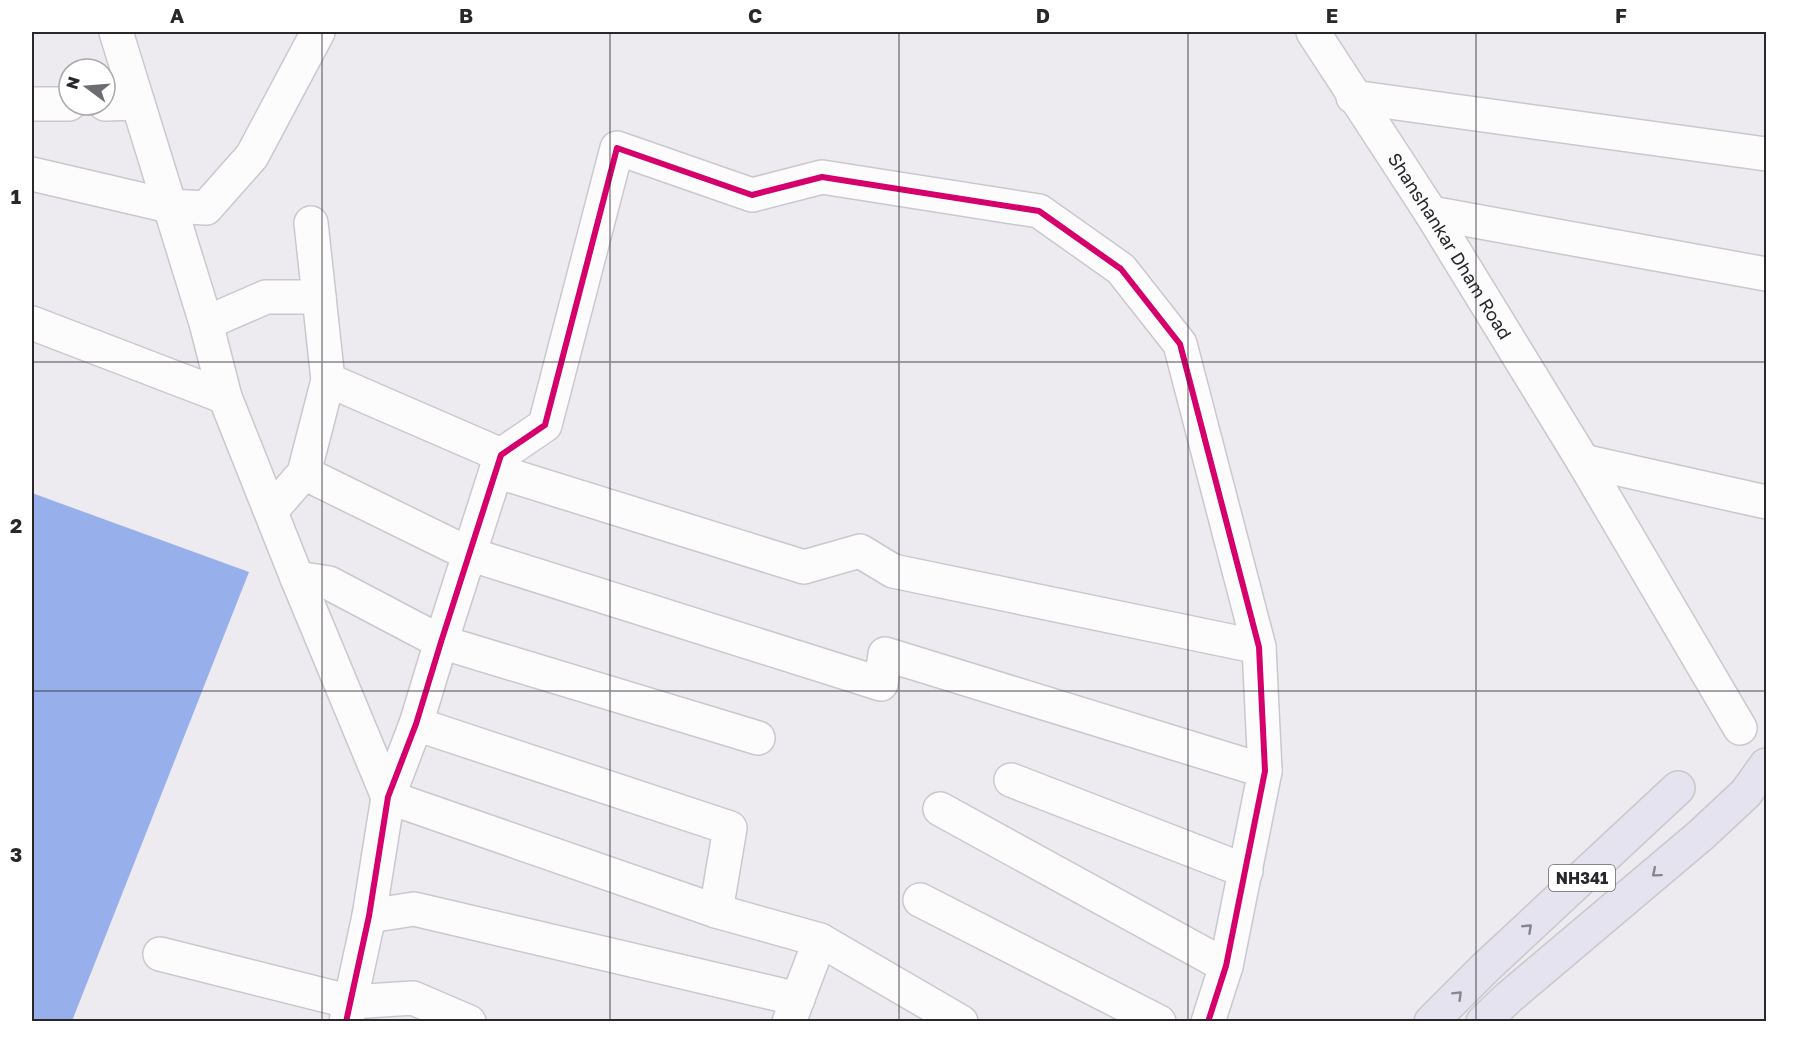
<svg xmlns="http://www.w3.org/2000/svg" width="1798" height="1053" viewBox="0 0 1798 1053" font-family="'Golos Text',sans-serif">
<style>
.water{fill:#97b0ec}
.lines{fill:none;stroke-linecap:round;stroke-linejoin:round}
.minor-casing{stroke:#cbc8cd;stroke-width:36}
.highway-casing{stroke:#cac8cb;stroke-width:36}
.minor{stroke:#fcfcfd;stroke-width:33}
.highway{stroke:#e4e3ef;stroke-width:33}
.cycleway-casing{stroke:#fff;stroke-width:10}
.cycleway{stroke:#d6006c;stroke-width:6}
.oneway{stroke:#87858e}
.grid{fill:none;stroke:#2a272c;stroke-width:1.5;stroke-opacity:0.55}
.labels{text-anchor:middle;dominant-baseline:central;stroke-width:4.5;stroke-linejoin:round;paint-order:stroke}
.shield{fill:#fff;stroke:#6a686b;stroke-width:1.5}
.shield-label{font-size:16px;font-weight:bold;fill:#2a272c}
.street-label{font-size:18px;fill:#2a272c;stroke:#fff}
.neatline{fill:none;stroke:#2a272c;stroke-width:2}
.grid-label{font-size:20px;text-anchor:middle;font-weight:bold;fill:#2a272c}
</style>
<rect width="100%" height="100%" fill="#edeaf0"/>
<path class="water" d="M32 493 249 572 72 1021H32Z"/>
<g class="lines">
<g class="minor-casing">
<g id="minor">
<path d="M116 32 206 323 225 397 297 578 388 797 716 911 820 940 961 1022"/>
<path id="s1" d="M1313 32 1431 213 1583 461 1740 728"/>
<path d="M1353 97 1766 154"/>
<path d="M32 104H69"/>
<path d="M105 104 138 103"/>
<path d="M32 174 169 206 206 208 252 156 318 32"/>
<path d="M1431 213 1766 274"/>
<path d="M32 323 225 397"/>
<path d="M206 323 266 297H319"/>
<path d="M328 380 501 455"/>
<path d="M1583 461 1766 502"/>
<path d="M496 471 804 567 860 551 893 571 1259 647"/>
<path d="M304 473 469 554 881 684 885 654 1265 771"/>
<path d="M271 511 304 473 328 380 311 223"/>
<path d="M297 578 329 583 441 642 758 738"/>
<path d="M416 724 730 828 716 911"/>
<path d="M1011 780 1246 871"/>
<path d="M940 809 1226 966"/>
<path d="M920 900 1159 1022"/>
<path d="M369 916 414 909 798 999"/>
<path d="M160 954 351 1002 413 998 469 1022"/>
<path d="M346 1022 369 916 388 797 416 724 441 642 501 455 545 425 617 148 752 195 822 177 1039 211 1121 269 1180 344 1259 647 1265 771 1226 966 1208 1022"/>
<path d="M789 1022 820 940"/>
</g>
</g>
<g class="highway-casing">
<g id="highway">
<path d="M1431 1022 1485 968 1678 788"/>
<path d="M1483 1022 1508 998 1701 835 1746 793 1766 765"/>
</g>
</g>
<use href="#minor" class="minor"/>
<use href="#highway" class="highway"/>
<g class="cycleway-casing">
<path id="cycleway" d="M346 1022 369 916 388 797 416 724 441 642 501 455 545 425 617 148 752 195 822 177 1039 211 1121 269 1180 344 1259 647 1265 771 1226 966 1208 1022"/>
</g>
<use href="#cycleway" class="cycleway"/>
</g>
<defs><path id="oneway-chevron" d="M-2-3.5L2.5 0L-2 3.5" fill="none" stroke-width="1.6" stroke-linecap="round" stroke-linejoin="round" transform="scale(1.5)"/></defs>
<g class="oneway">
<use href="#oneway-chevron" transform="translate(1656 873) rotate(140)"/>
<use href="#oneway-chevron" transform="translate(1528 928) rotate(-43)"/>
<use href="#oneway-chevron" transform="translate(1458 995) rotate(-45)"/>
</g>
<path class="grid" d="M322 32V1022M610 32V1022M899 32V1022M1188 32V1022M1476 32V1022M32 362H1766M32 691H1766"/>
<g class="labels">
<rect class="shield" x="1549" y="865" width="66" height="26" rx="4.5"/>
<g class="shield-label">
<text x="1582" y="878">NH341</text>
</g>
<g class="street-label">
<text stroke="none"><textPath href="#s1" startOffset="254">Shanshankar Dham Road</textPath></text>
</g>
</g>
<rect width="1798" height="1053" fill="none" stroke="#ffffff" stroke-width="66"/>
<g transform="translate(87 87) rotate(286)"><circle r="28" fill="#ffffff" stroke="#aaa9ab" stroke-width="1.5"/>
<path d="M0-4.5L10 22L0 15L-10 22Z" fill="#6e6b71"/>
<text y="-9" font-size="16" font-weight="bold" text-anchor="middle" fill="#2a272c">N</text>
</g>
<rect x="33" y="33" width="1732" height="987" class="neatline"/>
<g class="grid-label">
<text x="177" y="23">A</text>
<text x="466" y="23">B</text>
<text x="755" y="23">C</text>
<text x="1043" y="23">D</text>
<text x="1332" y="23">E</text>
<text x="1621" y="23">F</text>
<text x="16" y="204">1</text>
<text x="16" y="533">2</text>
<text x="16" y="862">3</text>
</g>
</svg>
